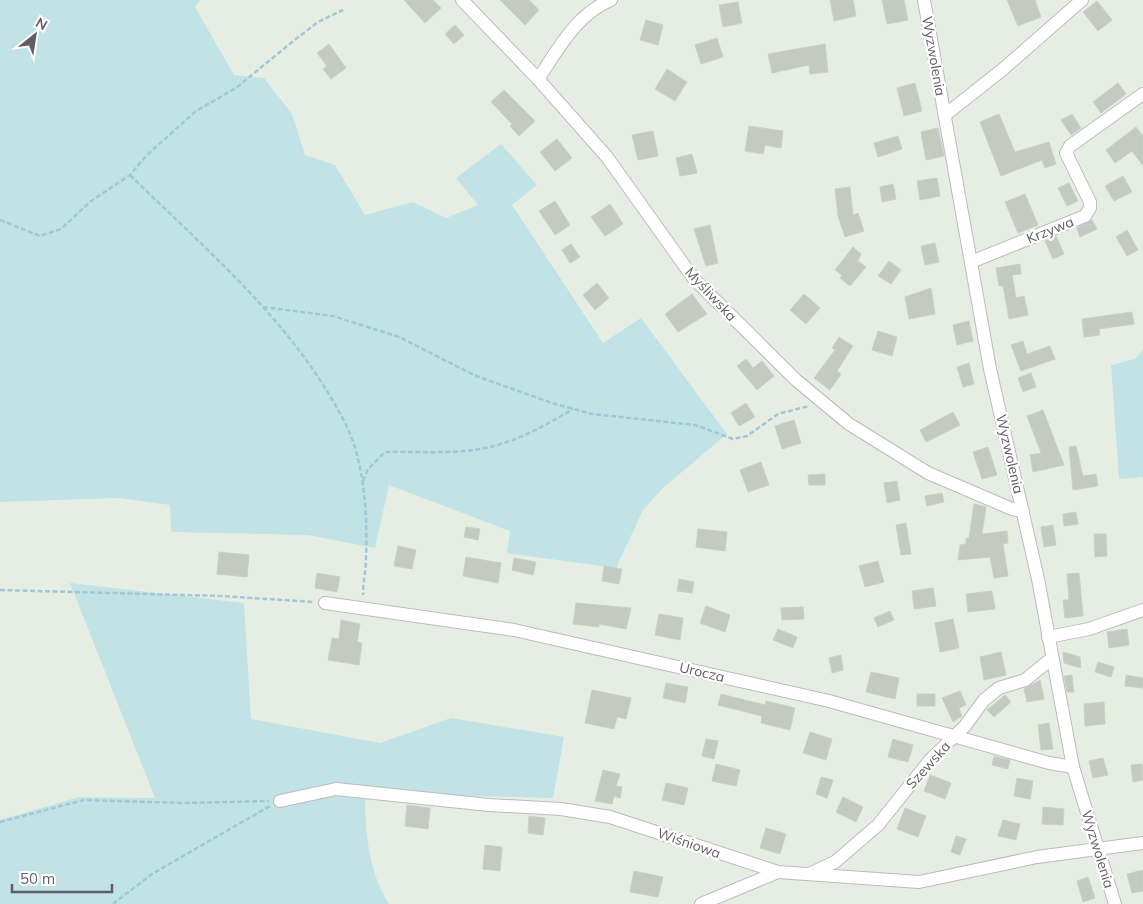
<svg xmlns="http://www.w3.org/2000/svg" width="1143" height="904" viewBox="0 0 1143 904" font-family="Mulish,sans-serif">
<style>
.green{fill:#c1e3e5}
.building{fill:#c4c9c1;stroke:#c7d3c3}
.lines{fill:none;stroke-linecap:round;stroke-linejoin:round}
.minor-casing{stroke:#beb9c0;stroke-width:14}
.path{stroke:#a5c6d7;stroke-width:2.5;stroke-dasharray:5 2.5;stroke-linecap:butt}
.minor{stroke:#fff;stroke-width:12}
.labels{text-anchor:middle;dominant-baseline:central;stroke-width:4.5;stroke-linejoin:round;paint-order:stroke}
.street-label{font-size:14px;fill:#625c65;stroke:#fff}
</style>
<rect width="100%" height="100%" fill="#e6eee4"/>
<g class="green">
<path d="M0 0H200L195 7 234 75 264 78 292 114 305 155 335 165 365 215 413 202 446 218 478 205 456 178 501 144 537 185 512 205 603 343 641 318 727 434 664 487 643 510 616 568 507 553 510 531 389 485 375 548 308 535 171 532 170 505 120 498 0 502Z"/>
<path d="M1143 350V479L1142 477 1119 479 1111 365 1135 359Z"/>
<path d="M70 583 244 603 251 719 380 743 451 718 564 737 553 798 434 795 365 788C365 828 367 869 389 904H0V820L79 797 155 798Z"/>
</g>
<g class="building">
<path d="M404 0H433L441 8 425 23Z"/>
<path d="M500 0H529L539 10 525 25Z"/>
<path d="M830 0H853L856 16 834 21Z"/>
<path d="M882 0H904L908 20 887 24Z"/>
<path d="M1007 0H1035L1041 17 1018 26Z"/>
<path d="M1097 1 1112 20 1098 31 1083 12Z"/>
<path d="M738 2 742 23 723 27 719 5Z"/>
<path d="M646 20 663 25 658 45 640 40Z"/>
<path d="M455 25 464 35 454 44 445 34Z"/>
<path d="M717 38 723 57 701 64 695 45Z"/>
<path d="M329 44 346 68 331 79 323 69 327 66 317 53Z"/>
<path d="M825 44 828 72 810 74 809 65 772 73 768 54Z"/>
<path d="M667 69 687 82 675 101 655 89Z"/>
<path d="M915 83 922 111 904 116 897 88Z"/>
<path d="M1118 83 1126 94 1101 113 1093 102Z"/>
<path d="M504 90 535 121 519 136 510 126 512 124 491 102Z"/>
<path d="M999 114 1015 152 1049 142 1056 164 1045 168 1042 160 1001 176 980 122Z"/>
<path d="M1072 114 1081 128 1071 135 1061 120Z"/>
<path d="M749 126 783 131 781 148 765 145 763 154 745 151Z"/>
<path d="M1136 127 1143 136V166L1132 151 1115 163 1106 150Z"/>
<path d="M938 128 944 156 926 160 921 132Z"/>
<path d="M653 131 658 156 638 160 632 135Z"/>
<path d="M898 136 902 149 878 157 874 143Z"/>
<path d="M557 139 572 158 555 171 540 152Z"/>
<path d="M692 154 697 173 680 176 676 158Z"/>
<path d="M1123 176 1132 192 1114 201 1105 186Z"/>
<path d="M937 178 940 196 920 200 917 181Z"/>
<path d="M1069 183 1078 201 1067 206 1058 188Z"/>
<path d="M893 184 896 199 882 202 880 187Z"/>
<path d="M850 187 853 215 858 213 864 231 845 237 838 216 835 189Z"/>
<path d="M1025 194 1038 225 1018 233 1005 202Z"/>
<path d="M555 201 570 225 555 235 539 211Z"/>
<path d="M610 204 623 224 605 236 591 217Z"/>
<path d="M1092 220 1097 229 1080 237 1077 228Z"/>
<path d="M710 225 718 263 706 266 694 229Z"/>
<path d="M1127 230 1138 250 1127 256 1116 237Z"/>
<path d="M1056 236 1064 254 1053 259 1045 241Z"/>
<path d="M935 243 939 262 925 265 921 246Z"/>
<path d="M571 244 580 257 570 263 562 250Z"/>
<path d="M853 247 861 254 858 261 866 267 850 286 840 278 842 275 835 270Z"/>
<path d="M889 261 901 270 891 284 878 276Z"/>
<path d="M1020 264 1021 274 1012 275 1016 298 1024 296 1028 315 1009 319 1003 286H999L996 268Z"/>
<path d="M597 283 609 298 595 310 583 295Z"/>
<path d="M931 288 935 314 909 319 905 297Z"/>
<path d="M692 294 707 314 678 332 665 314Z"/>
<path d="M804 294 820 308 806 324 790 310Z"/>
<path d="M1132 312 1134 324 1099 329 1100 335 1084 337 1082 319Z"/>
<path d="M969 321 973 341 957 345 953 325Z"/>
<path d="M878 331 897 337 892 356 872 350Z"/>
<path d="M839 337 853 346 837 371 841 374 830 390 814 378 835 350 832 348Z"/>
<path d="M1023 341 1027 354 1050 346 1055 359 1021 371 1011 345Z"/>
<path d="M746 359 753 368 762 361 774 376 757 390 737 366Z"/>
<path d="M969 363 974 384 963 387 957 367Z"/>
<path d="M1031 373 1036 387 1023 392 1018 378Z"/>
<path d="M746 403 755 417 739 426 731 413Z"/>
<path d="M1043 410 1064 465 1033 472 1030 455 1041 453 1027 416Z"/>
<path d="M953 412 960 425 926 442 920 430Z"/>
<path d="M794 420 801 443 782 449 775 426Z"/>
<path d="M1076 446 1083 476 1096 474 1098 486 1073 490 1069 447Z"/>
<path d="M988 447 997 475 982 479 973 452Z"/>
<path d="M761 462 769 485 748 492 740 470Z"/>
<path d="M825 474V485H809L808 475Z"/>
<path d="M897 481 900 500 887 503 884 483Z"/>
<path d="M942 493 944 502 927 506 925 496Z"/>
<path d="M974 504 986 507 982 534 1007 531 1008 543 1003 544 1008 576 994 578 990 557 958 560 960 545 966 544V538H969Z"/>
<path d="M1076 512 1078 524 1064 526 1063 514Z"/>
<path d="M906 523 911 554 901 555 896 525Z"/>
<path d="M1053 525 1056 545 1044 547 1041 527Z"/>
<path d="M466 527 480 529 478 540 464 537Z"/>
<path d="M698 529 727 532 725 551 696 547Z"/>
<path d="M1094 534H1106L1107 556 1095 557Z"/>
<path d="M398 546 416 550 412 569 394 566Z"/>
<path d="M219 552 249 555 247 577 217 574Z"/>
<path d="M466 557 501 563 498 583 463 576Z"/>
<path d="M514 558 536 562 533 575 512 570Z"/>
<path d="M878 561 884 582 865 587 859 566Z"/>
<path d="M604 566 622 569 619 584 602 581Z"/>
<path d="M317 573 340 577 337 592 315 588Z"/>
<path d="M1079 573 1083 616 1065 618 1063 600H1069L1067 574Z"/>
<path d="M679 579 694 582 692 593 677 591Z"/>
<path d="M933 588 936 606 914 609 912 591Z"/>
<path d="M992 591 995 609 968 612 966 594Z"/>
<path d="M576 603 631 608 626 629 599 624V627L573 624Z"/>
<path d="M706 606 730 615 725 632 700 623Z"/>
<path d="M803 607 804 619 782 620 781 608Z"/>
<path d="M890 611 894 620 878 627 874 618Z"/>
<path d="M659 614 683 618 680 640 655 635Z"/>
<path d="M953 619 959 648 940 652 935 623Z"/>
<path d="M341 620 360 624 357 642 362 643 359 665 328 660 332 638 339 639Z"/>
<path d="M778 629 797 637 793 648 773 640Z"/>
<path d="M1127 629 1129 645 1109 648 1107 632Z"/>
<path d="M1001 652 1006 675 984 680 980 657Z"/>
<path d="M1063 652 1080 657 1081 668 1064 663Z"/>
<path d="M841 655 843 670 832 673 829 658Z"/>
<path d="M1098 662 1114 667 1111 677 1095 672Z"/>
<path d="M871 672 899 678 895 699 866 692Z"/>
<path d="M1072 675 1074 692H1067L1064 676Z"/>
<path d="M1126 675 1143 678V688L1125 686Z"/>
<path d="M1040 680 1044 699 1027 702 1024 689Z"/>
<path d="M666 683 688 687 685 703 663 698Z"/>
<path d="M592 690 631 698 626 719 617 717 614 729 585 723Z"/>
<path d="M960 691 966 705 959 708 962 716 953 722 942 698Z"/>
<path d="M721 694 765 705 766 701 795 708 790 730 761 723 762 716 718 705Z"/>
<rect x="917" y="694" width="18" height="12"/>
<path d="M1005 695 1011 702 994 717 987 710Z"/>
<path d="M1104 702 1105 724 1085 726 1084 704Z"/>
<path d="M1049 723 1053 749 1041 750 1038 725Z"/>
<path d="M810 732 832 739 826 760 803 753Z"/>
<path d="M706 739 718 741 714 759 702 756Z"/>
<path d="M893 739 913 745 908 762 888 757Z"/>
<path d="M994 756 1010 760 1008 769 992 765Z"/>
<path d="M1103 758 1108 775 1093 778 1089 761Z"/>
<path d="M716 764 740 770 736 786 712 781Z"/>
<path d="M1142 764 1143 780 1133 782 1131 765Z"/>
<path d="M603 770 620 774 616 786 622 787 620 798 614 796 612 804 595 801Z"/>
<path d="M930 775 951 783 945 799 924 791Z"/>
<path d="M821 777 833 780 827 798 816 794Z"/>
<path d="M1017 778 1033 781 1030 799 1014 796Z"/>
<path d="M666 783 688 788 684 805 662 800Z"/>
<path d="M843 797 863 807 856 822 836 812Z"/>
<path d="M407 805 430 808 428 829 405 826Z"/>
<path d="M1043 807 1064 809 1063 825 1042 824Z"/>
<path d="M905 808 926 816 918 837 897 829Z"/>
<path d="M529 816 545 818 543 835 528 833Z"/>
<path d="M1003 820 1020 824 1016 840 998 836Z"/>
<path d="M766 828 786 834 780 854 760 848Z"/>
<path d="M956 836 966 839 960 855 951 852Z"/>
<path d="M485 845 502 847 500 871 483 869Z"/>
<path d="M1143 870V891L1132 893 1127 874Z"/>
<path d="M634 871 663 877 658 897 630 892Z"/>
<path d="M1088 877 1095 898 1083 902 1077 881Z"/>
</g>
<g class="lines">
<g class="minor-casing">
<g id="minor">
<path d="M462 0 538 79 607 157 694 279 796 380 849 424 928 473 1012 509 1023 511"/>
<path d="M924 0 990 369 1038 579 1073 767 1115 904"/>
<path d="M538 79C558 50 576 14 611 0"/>
<path d="M945 115 1002 70 1082 0"/>
<path d="M971 262 1085 216 1090 208V202L1066 153 1070 146 1143 94"/>
<path d="M325 603 514 630 829 701 1049 763 1073 767"/>
<path d="M1048 637 1089 629 1143 610"/>
<path d="M280 801 336 789 489 805 561 809 610 817 778 872 919 882 1037 857 1143 843"/>
<path d="M809 874 835 862 878 825 930 760 965 726 984 700 999 688 1025 680 1051 659"/>
<path d="M701 904 778 872"/>
</g>
</g>
<g class="path">
<path d="M130 175C199 243 275 307 327 391 340 412 353 435 358 459 366 491 367 525 366 558 366 571 363 582 363 595"/>
<path d="M0 220 40 236 61 229 91 201 130 175 146 156 196 111 236 88 292 42 318 22 343 10"/>
<path d="M263 307 333 316 399 337 476 376 552 403 592 414 695 425 733 439 747 436 778 414 809 406"/>
<path d="M363 481 368 469 385 452C423 451 467 456 504 443 529 435 551 422 573 409"/>
<path d="M0 590 222 596 314 602"/>
<path d="M0 822 84 800 183 803 269 801"/>
<path d="M113 904 152 874 270 806"/>
</g>
<use href="#minor" class="minor"/>
</g>
<g class="labels">
<g class="street-label">
<text transform="translate(934 56) rotate(80)">Wyzwolenia</text>
<text transform="translate(1050 230) rotate(-22)">Krzywa</text>
<text transform="translate(711 294) rotate(47)">Myśliwska</text>
<text transform="translate(1010 454) rotate(77)">Wyzwolenia</text>
<text transform="translate(702 672) rotate(13)">Urocza</text>
<text transform="translate(928 765) rotate(-48)">Szewska</text>
<text transform="translate(689 843) rotate(19)">Wiśniowa</text>
<text transform="translate(1098 849) rotate(73)">Wyzwolenia</text>
</g>
</g>
<g transform="translate(35 35) rotate(30)" stroke="#ffffff" stroke-width="4" paint-order="stroke">
<path d="M0-4L9 19L0 12L-9 19Z" fill="#625c65"/>
<text y="-8" font-size="14" font-weight="bold" text-anchor="middle" fill="#625c65">N</text>
</g>
<path d="M12 884v8h100v-8" fill="none" stroke="#625c65" stroke-width="2.5"/>
<text x="20" y="884" font-size="15" fill="#625c65" stroke="#ffffff" stroke-width="4" paint-order="stroke">50 m</text>
</svg>
